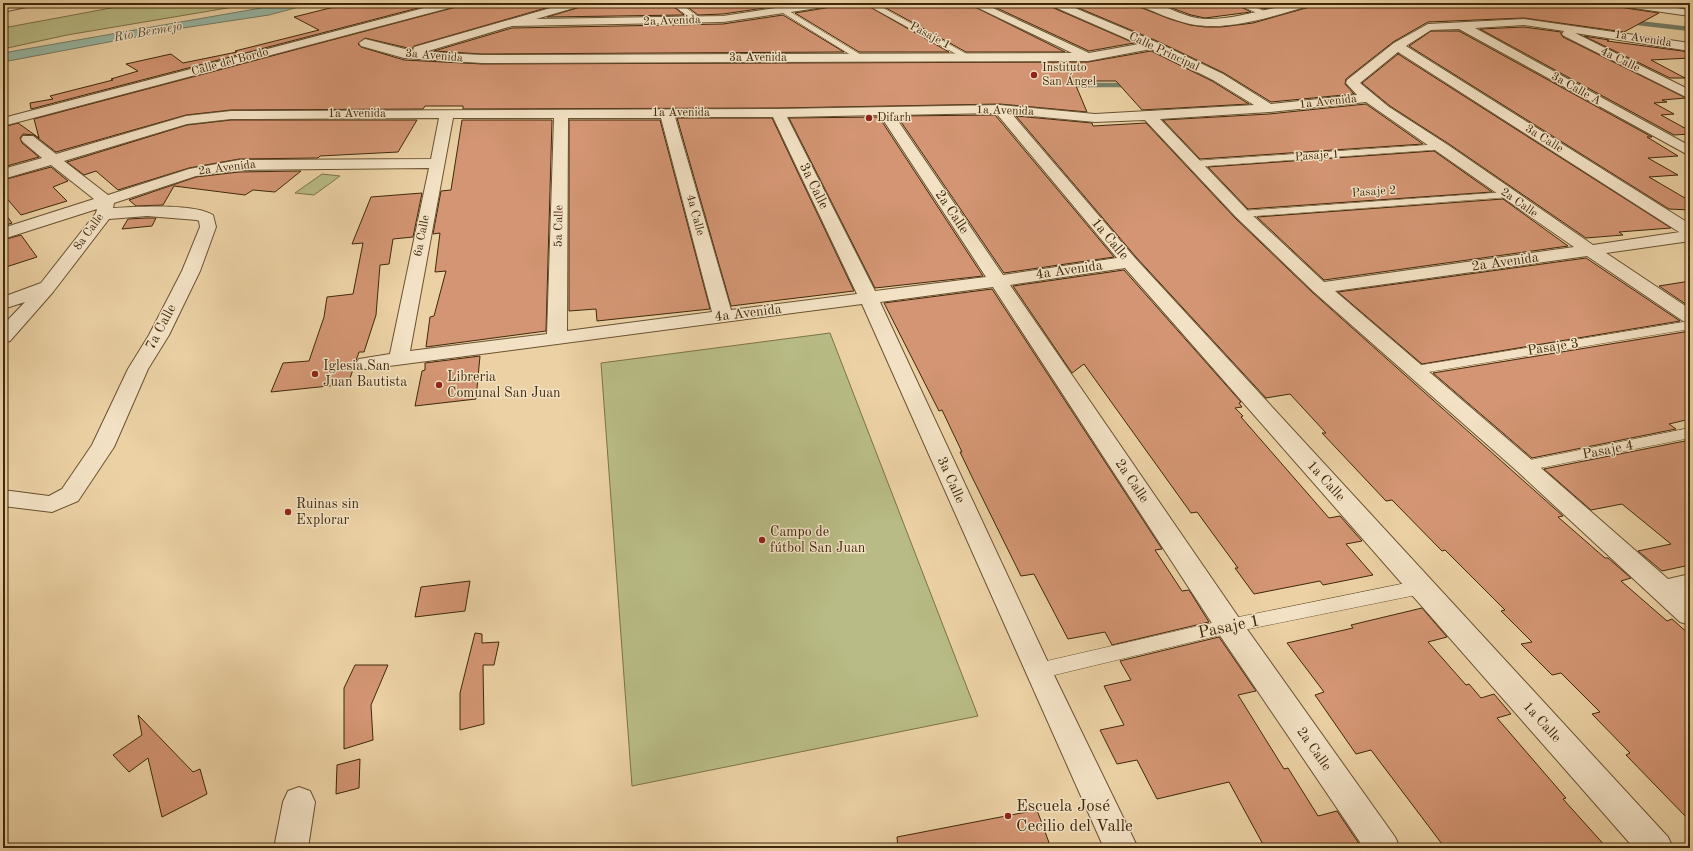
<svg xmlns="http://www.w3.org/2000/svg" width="1693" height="851" viewBox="0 0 1693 851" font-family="'Old Standard TT',serif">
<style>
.green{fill:#b8bb85;stroke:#7c7248}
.water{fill:#98b7a4;stroke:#747e67}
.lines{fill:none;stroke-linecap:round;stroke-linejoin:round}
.stream{stroke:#747e67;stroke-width:4.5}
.building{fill:#d39573;stroke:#3f280b}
.service-casing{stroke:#6a5231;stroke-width:1}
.minor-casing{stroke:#6a5231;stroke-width:2}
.service{fill:#f2e1c4;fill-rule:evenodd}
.minor{fill:#f2e1c4;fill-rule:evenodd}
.poi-dot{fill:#8f2418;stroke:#f2e1c4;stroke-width:1.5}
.labels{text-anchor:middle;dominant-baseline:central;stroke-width:3;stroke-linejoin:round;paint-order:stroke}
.far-street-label{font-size:12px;fill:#3f280b;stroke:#f2e1c4}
.far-poi-label{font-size:12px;fill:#3f280b;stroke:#f2e1c4;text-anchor:start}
.far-water-label{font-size:13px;font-style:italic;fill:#554c31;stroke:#f2e1c4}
.street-label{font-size:14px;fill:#3f280b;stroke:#f2e1c4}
.poi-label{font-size:14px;fill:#3f280b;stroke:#f2e1c4;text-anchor:start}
.near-street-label{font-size:17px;fill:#3f280b;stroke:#f2e1c4}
.near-poi-label{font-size:17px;fill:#3f280b;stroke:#f2e1c4;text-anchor:start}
</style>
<rect width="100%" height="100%" fill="#ebd1a4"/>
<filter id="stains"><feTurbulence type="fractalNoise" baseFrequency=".005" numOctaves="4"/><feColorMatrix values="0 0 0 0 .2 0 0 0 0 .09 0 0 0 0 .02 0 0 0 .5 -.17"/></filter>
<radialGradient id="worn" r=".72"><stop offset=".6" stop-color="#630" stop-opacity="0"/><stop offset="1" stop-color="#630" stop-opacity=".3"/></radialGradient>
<g class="green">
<path d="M138 3H257L67 35 3 49V28Z"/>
<path d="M322 174 340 176 314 195 295 193Z"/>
<path d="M830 333 978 716 632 786 601 363Z"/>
</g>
<path class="water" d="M275 3H314L269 15 183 28 3 62V53L261 8Z"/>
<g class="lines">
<g class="stream">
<path d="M1629 22 1690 29"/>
<path d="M1065 85H1130"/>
</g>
</g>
<g class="building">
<path d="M350 3H437L31 109 30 103 53 99 50 96 113 80 111 79 138 71 126 64 171 54 183 63 237 52 235 51 319 30 294 17Z"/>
<path d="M462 3H563L414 46 412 49 365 38 358 44 361 47 404 60 482 64 1088 62 1151 51 1212 81 1249 104 1142 110 1116 81H1074L1087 112 1000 104 778 108 463 109V106H425L423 109 231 110 186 115 56 152 34 135 23 134 20 138 22 143 39 157 3 167V127L18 123 39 138 34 119 460 6Z"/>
<path d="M586 3H669L684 15 547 17 584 6Z"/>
<path d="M682 3H766L771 7 723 14 698 15Z"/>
<path d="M837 3H863L949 52H859L795 13 831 7Z"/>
<path d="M877 3H967L1065 52H966Z"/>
<path d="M986 3H1048L1049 6 1134 43 1089 51Z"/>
<path d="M1067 3H1136L1137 6 1170 19 1190 25 1205 27H1221L1253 23 1313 6 1315 3H1613L1619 7 1659 13 1624 32 1524 18 1428 22 1393 42 1346 79 1345 84 1354 94 1271 102 1224 73 1157 41Z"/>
<path d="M1158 3H1233L1251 12 1205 18 1191 15Z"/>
<path d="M1249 3H1295L1263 9Z"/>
<path d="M783 15 844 52 482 54 434 51 512 28 723 24Z"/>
<path d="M1524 27 1561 32V34L1563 37 1686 98 1662 100 1667 102 1654 103 1674 114 1661 115 1690 131V134L1674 135 1480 29Z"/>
<path d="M1431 31H1459L1652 137H1647L1678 156 1648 158 1678 175 1649 177 1690 201V210L1669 209 1409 46Z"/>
<path d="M1584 36 1609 40 1607 41 1690 52V58L1651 60 1685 78H1670Z"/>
<path d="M1398 54 1671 228 1619 232 1623 235 1586 238 1449 144 1390 106 1362 83Z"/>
<path d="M1366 104 1423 144 1200 159 1163 120 1269 114Z"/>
<path d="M995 115 1114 257 1004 273 897 116Z"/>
<path d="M1016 116 1092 123 1093 126 1146 123 1235 218 1313 293 1563 516 1558 517 1605 558H1608L1631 578 1621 581 1667 621 1672 619 1690 635V821L1626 755 1630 753 1592 714 1600 712 1561 673 1552 675 1521 644 1532 642 1501 611 1505 610 1445 550 1442 551 1392 500 1386 501 1322 433H1326L1290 394 1266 398 1136 257Z"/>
<path d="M879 117 983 276 875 288 789 118Z"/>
<path d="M677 118H772L854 291 731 306Z"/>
<path d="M231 120H417L398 152 320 156 318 158 239 159 189 168 118 190 96 171 84 175 67 162 187 125Z"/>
<path d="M462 120H552L546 331 426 347 430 317 434 316 446 271 435 272 440 233 433 234 441 191 451 190Z"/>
<path d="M569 120H660L710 309 597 321 596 309 569 311Z"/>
<path d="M1434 151 1492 192 1248 209 1208 167Z"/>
<path d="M51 167 68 181 53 187 67 201 21 215 3 194V180Z"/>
<path d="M301 171 275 192 253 190 245 195 174 186 163 205 136 206 129 200 196 177 239 172Z"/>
<path d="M422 193 413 237 393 239 389 264 380 265 376 315 364 352H359L348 384 271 392 283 363 309 361 324 317 327 297 353 294 363 243 352 244 371 197Z"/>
<path d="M1503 199 1568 246 1324 280 1257 217Z"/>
<path d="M3 211 12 223 3 226Z"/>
<path d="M147 218H156L152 226 122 229 128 219Z"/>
<path d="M21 235 37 257 3 268V240Z"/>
<path d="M1586 258 1680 321 1422 364 1338 292Z"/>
<path d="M1124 270 1241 402 1239 403 1242 407 1235 408 1243 416 1241 417 1329 518 1340 516 1362 541 1346 544 1373 575 1323 585 1320 581 1254 594 1235 568H1238L1197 512 1191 513 1084 364 1072 373 1013 286Z"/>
<path d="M1690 281V307L1659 286Z"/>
<path d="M992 289 1162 549 1155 550 1182 591 1189 590 1209 622 1112 645 1105 632 1068 639 1034 574 1021 576 972 477 960 452H962L942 410 939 411 884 303Z"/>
<path d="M1690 331V419L1669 424 1676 429 1532 458 1433 373Z"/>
<path d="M480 356 476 399 415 406 422 371 425 370V363Z"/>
<path d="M1690 440V565L1662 571 1638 551 1671 544 1622 504 1591 510 1544 469Z"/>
<path d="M470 581 465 611 415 617 421 587Z"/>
<path d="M1422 608 1447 637 1428 642 1466 685 1469 684 1481 698 1494 694 1511 714 1497 718 1566 798 1563 799 1607 848H1445L1371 750 1356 754 1315 695 1324 692 1287 643 1353 628 1351 625Z"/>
<path d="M475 633 482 634V643L499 642 494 665H483L484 724 460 730V693Z"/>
<path d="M1219 637 1256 691 1238 695 1284 769 1288 768 1318 816 1337 811 1362 848H1265L1229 782 1157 799 1137 760 1117 764 1100 730 1124 725 1104 686 1131 680 1120 661Z"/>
<path d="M355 665H388L371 705 373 740 344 749V688Z"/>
<path d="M138 715 193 772 200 769 207 794 162 817 148 758 129 772 113 755 142 735Z"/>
<path d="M360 759 359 788 336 794 337 765Z"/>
<path d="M1037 810 1051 848H898L897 837Z"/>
</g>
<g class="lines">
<g class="service-casing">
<g id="service">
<path d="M670 3H679L703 20 696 22Z"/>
<path d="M767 3H776L866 58 865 60H859Z"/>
<path d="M864 3H874L974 58 973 60H967Z"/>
<path d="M1234 3H1245L1269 13 1262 15Z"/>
<path d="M1442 144 1447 147 1446 149 1193 167 1188 164 1193 161Z"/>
<path d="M1507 192 1512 195 1511 197 1242 217 1236 214 1242 211Z"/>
<path d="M1690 321V329L1416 374 1411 373 1409 370 1411 367 1416 366Z"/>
<path d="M1690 428V438L1525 471 1519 470 1517 466 1519 462 1525 461Z"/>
<path d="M1421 580 1427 582 1430 587 1427 592 1421 594 1229 633 1038 679 1031 677 1028 671 1031 665 1038 663 1229 619Z"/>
</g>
</g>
<g class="minor-casing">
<g id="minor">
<path d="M16 3H36L35 5 3 12V6Z"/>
<path d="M443 3H461L460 5 3 126V118Z"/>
<path d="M568 3H585L584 5 536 19 723 16 809 3H836L831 6 723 22 512 26 425 52 482 55 1072 53 968 3H982L1089 53 1139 44 1050 5 1049 3H1063L1156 42 1223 74 1271 104 1357 95 1346 83 1347 80 1394 43 1428 24 1524 19 1690 43V51L1575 33 1690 90V99L1564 36 1562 34 1564 31 1524 25 1475 28 1690 146V156L1459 29 1431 30 1406 46 1690 224V241L1606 253 1690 309V323L1683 321 1587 256 1335 291 1533 461 1668 579 1690 574V594L1686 595 1690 598V625L1680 622 1517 471 1314 292 1236 217 1145 120 1095 122 1012 114 1135 258 1668 837 1673 848H1634L1125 268 1010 285 1239 618 1395 837 1400 848H1364L1219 634 993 287 880 302 1052 671 1138 848H1104L862 304 366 369 359 367 356 363 359 359 390 354 429 168 239 170 196 176 114 203 113 208C137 207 193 203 213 215L216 227 200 271 169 335 148 369 114 447 78 501 52 512 3 506V490L49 496 62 489 92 445 128 369 149 335 182 271 200 227 199 221 197 220 147 216 109 219 53 292 10 341 3 343V325L25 302 3 309V297L41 283 96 213 97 209 3 239V228L94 199 51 165 3 179V169L42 158 23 142 21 139 23 136H33L56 154 186 116 231 111 778 109 1000 105 1095 114 1254 105 1213 80 1151 49 1088 61 482 63 404 58 361 46 359 43 365 39 413 51 414 47ZM1398 52 1679 232H1680L1593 245 1448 145 1389 107 1360 83ZM1366 102 1574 247 1324 282 1248 211 1160 119 1269 112ZM996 113 1117 258 1003 275 894 115ZM880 115 986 277 875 291 787 117ZM675 117H773L857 294 731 310ZM439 118 431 159 239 160 189 169 108 195 64 161 187 124 231 119ZM453 118H554L547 334 410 351ZM568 118H661L712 312 567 331Z"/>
<path d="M1137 3C1141 3 1147 2 1152 3 1170 7 1185 18 1205 19 1242 20 1277 3 1314 3L1313 5C1275 15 1230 32 1190 24 1172 20 1155 12 1138 5Z"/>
<path d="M1614 3H1642L1690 10V16L1619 6Z"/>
<path d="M299 787 310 791 315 802 308 848H274L283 802 288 791Z"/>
</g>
</g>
<use href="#service" class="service"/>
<use href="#minor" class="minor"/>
</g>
<g class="poi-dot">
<circle cx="1034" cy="75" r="4"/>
<circle cx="869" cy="118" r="4"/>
<circle cx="315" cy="374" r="4"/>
<circle cx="439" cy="385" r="4"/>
<circle cx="288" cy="512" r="4"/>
<circle cx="762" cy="540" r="4"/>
<circle cx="1008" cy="816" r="4"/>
</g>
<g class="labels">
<g class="far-street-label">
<text transform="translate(672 21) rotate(-2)">2a Avenida</text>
<text transform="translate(930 36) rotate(28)">Pasaje 1</text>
<text transform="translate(1643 39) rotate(9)">1a Avenida</text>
<text transform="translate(1164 52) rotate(25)">Calle Principal</text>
<text transform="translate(434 56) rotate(5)">3a Avenida</text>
<text x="758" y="58">3a Avenida</text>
<text transform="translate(1620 60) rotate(26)">4a Calle</text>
<text transform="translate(230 62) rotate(-15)">Calle del Bordo</text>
<text transform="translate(1576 89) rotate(29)">3a Calle A</text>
<text transform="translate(1328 102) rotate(-6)">1a Avenida</text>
<text transform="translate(1005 111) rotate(2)">1a Avenida</text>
<text x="681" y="113">1a Avenida</text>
<text x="357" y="114">1a Avenida</text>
<text transform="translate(1544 139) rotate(32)">3a Calle</text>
<text transform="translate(1317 156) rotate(-4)">Pasaje 1</text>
<text transform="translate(227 168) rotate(-7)">2a Avenida</text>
<text transform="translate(1374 192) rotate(-4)">Pasaje 2</text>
<text transform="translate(1519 203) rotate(35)">2a Calle</text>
<text transform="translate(695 215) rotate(75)">4a Calle</text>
<text transform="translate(559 226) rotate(-89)">5a Calle</text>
<text transform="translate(89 232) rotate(-54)">8a Calle</text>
<text transform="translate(422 236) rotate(-79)">6a Calle</text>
</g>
<g class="far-poi-label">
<text x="1042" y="68">Instituto<tspan x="1042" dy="14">San Ángel</tspan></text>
<text x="877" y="118">Difarh</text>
</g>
<g class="far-water-label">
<text transform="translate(148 32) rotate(-10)">Río Bermejo</text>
</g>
<g class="street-label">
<text transform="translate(814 186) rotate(64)">3a Calle</text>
<text transform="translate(952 212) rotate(56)">2a Calle</text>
<text transform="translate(1110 239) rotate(50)">1a Calle</text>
<text transform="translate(1505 262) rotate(-8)">2a Avenida</text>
<text transform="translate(1069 270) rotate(-8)">4a Avenida</text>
<text transform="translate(748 313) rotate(-7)">4a Avenida</text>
<text transform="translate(161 327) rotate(-62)">7a Calle</text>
<text transform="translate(1553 347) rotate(-9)">Pasaje 3</text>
<text transform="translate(1608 450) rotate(-11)">Pasaje 4</text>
<text transform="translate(951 480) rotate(66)">3a Calle</text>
<text transform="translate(1132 481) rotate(56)">2a Calle</text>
<text transform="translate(1326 481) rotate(48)">1a Calle</text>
<text transform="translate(1542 722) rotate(48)">1a Calle</text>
<text transform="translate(1314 749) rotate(55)">2a Calle</text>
</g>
<g class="poi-label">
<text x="323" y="366">Iglesia San<tspan x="323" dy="16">Juan Bautista</tspan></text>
<text x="447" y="377">Libreria<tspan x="447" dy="16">Comunal San Juan</tspan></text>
<text x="296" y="504">Ruinas sin<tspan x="296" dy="16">Explorar</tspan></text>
<text x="770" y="532">Campo de<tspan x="770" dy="16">fútbol San Juan</tspan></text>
</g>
<g class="near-street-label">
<text transform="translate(1229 627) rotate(-12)">Pasaje 1</text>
</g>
<g class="near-poi-label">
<text x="1016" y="806">Escuela José<tspan x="1016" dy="20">Cecilio del Valle</tspan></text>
</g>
</g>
<rect width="1693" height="851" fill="none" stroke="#ebd1a4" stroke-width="16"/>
<rect x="4" y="4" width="1685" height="843" fill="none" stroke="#3f280b" stroke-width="2"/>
<rect x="8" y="8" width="1677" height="835" fill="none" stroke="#3f280b"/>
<rect width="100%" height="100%" filter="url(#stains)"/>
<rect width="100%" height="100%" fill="url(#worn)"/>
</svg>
